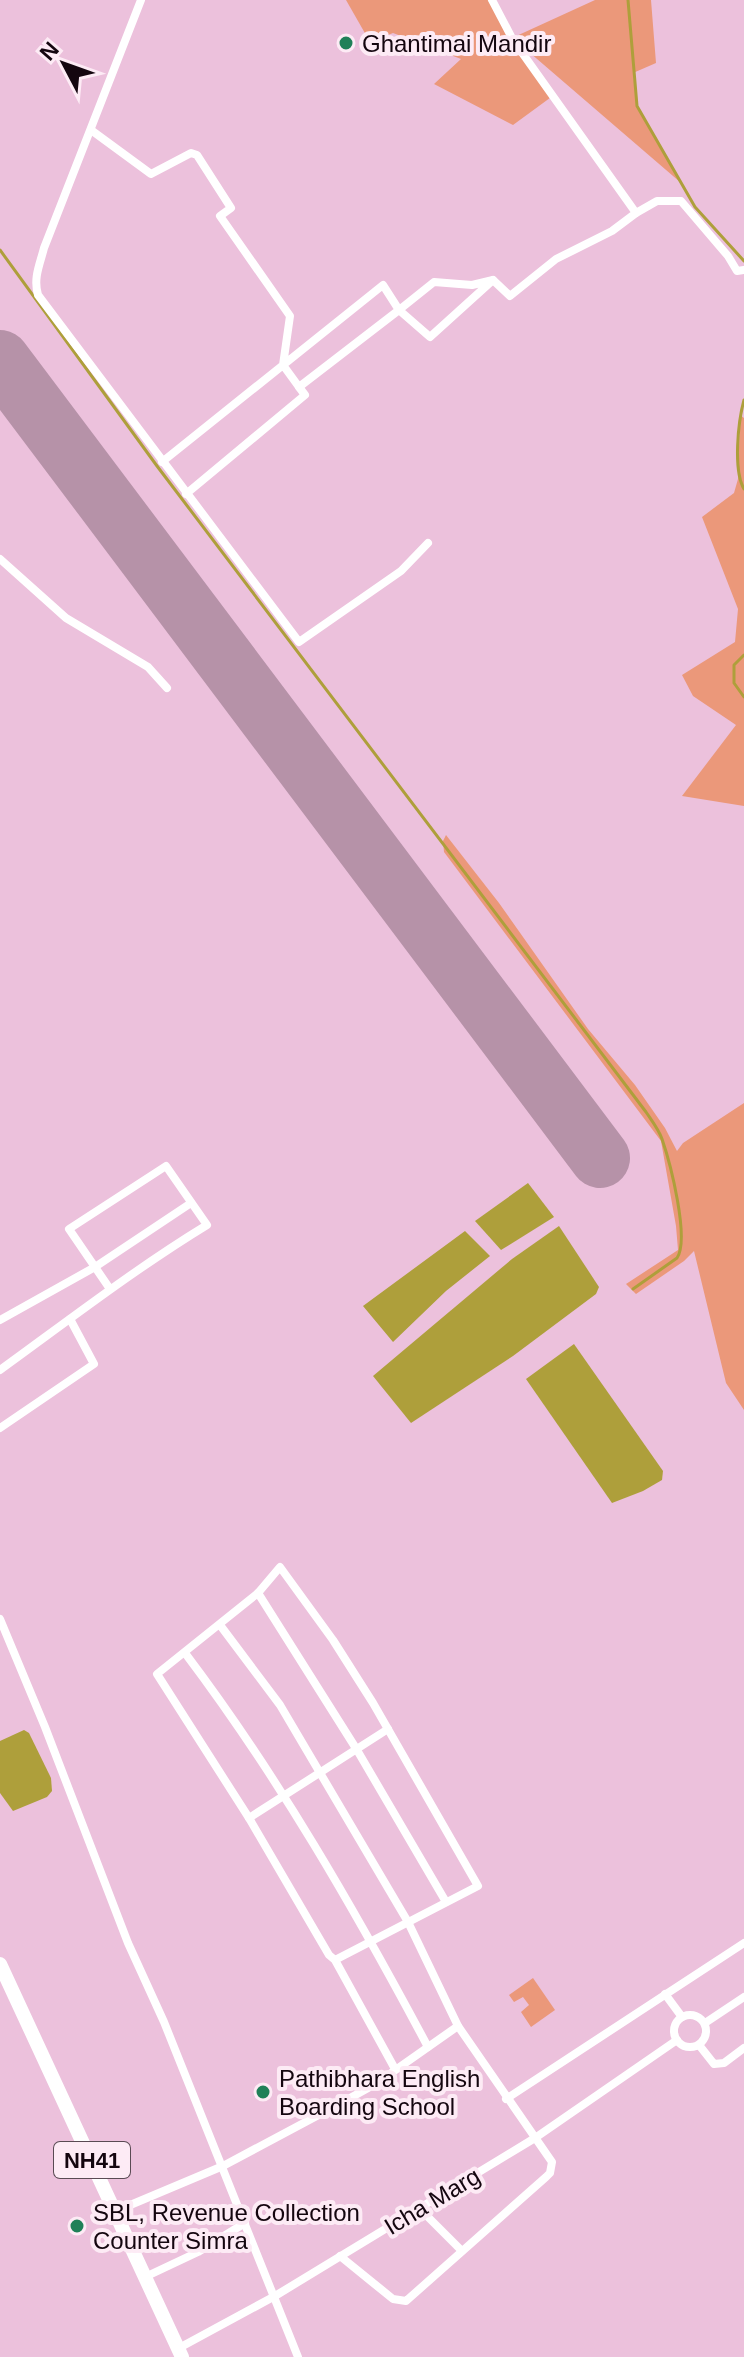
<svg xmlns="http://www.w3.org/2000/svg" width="744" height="2357" viewBox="0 0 744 2357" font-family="Arial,sans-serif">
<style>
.green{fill:#eb987a}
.water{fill:#ae9f3b}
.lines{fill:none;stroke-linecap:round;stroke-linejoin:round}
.stream{stroke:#ae9f3b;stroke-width:3}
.runway{stroke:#b692a8;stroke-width:60}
.minor{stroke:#fff;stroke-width:8}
.trunk{stroke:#fff;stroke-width:14}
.poi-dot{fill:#208058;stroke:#fdebf5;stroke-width:3}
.labels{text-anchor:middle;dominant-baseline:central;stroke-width:8;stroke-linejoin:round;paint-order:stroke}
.shield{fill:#fdebf5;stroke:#5a4b54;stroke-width:2}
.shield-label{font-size:22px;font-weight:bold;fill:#14060f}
.poi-label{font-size:24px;fill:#14060f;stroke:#fdebf5;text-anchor:start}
.street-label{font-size:24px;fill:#14060f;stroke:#fdebf5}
</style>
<rect width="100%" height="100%" fill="#ecc1dc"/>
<g class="green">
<path d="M346 0H492L512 38 595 0H651L656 63 633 73 637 106 680 182 515 40 554 95 513 125 434 84 461 59 393 33 370 42Z"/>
<path d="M740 415 744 418V806L682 796 736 725 693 696 682 675 735 642 738 609 702 517 734 493 738 479Z"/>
<path d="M446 835 499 903 588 1029 635 1085 665 1128 677 1151 683 1143 744 1103V1410L726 1383 694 1251 684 1261 636 1294 626 1284 678 1250 676 1226 661 1141 444 852 443 841Z"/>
<path d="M533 1978 555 2010 531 2027 521 2012 529 2005 523 1997 514 2002 509 1995Z"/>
</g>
<g class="water">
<path d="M528 1183 554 1217 501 1250 475 1221Z"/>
<path d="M559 1226 599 1287 596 1294 513 1356 411 1423 373 1376 512 1259Z"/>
<path d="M465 1231 490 1256 446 1291 393 1342 363 1306Z"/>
<path d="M574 1344 663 1471 662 1480 643 1491 612 1503 526 1379Z"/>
<path d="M24 1730 29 1733 51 1778 52 1791 47 1797 13 1811 0 1793V1741Z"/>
</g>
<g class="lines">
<g class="stream">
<path d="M628 0 637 106 695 207 744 261"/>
<path d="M0 250 157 466 646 1112C652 1121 659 1130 662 1139 670 1162 690 1239 677 1258L633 1289"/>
<path d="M744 400C738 422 733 470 744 489"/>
<path d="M744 655 734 665V683L744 697"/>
</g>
<path class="runway" d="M0 360 600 1158"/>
<g class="minor">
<path d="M141 0 44 248C40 264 33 278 38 295L299 642 401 571 428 543"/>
<path d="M492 0 513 40 636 213 612 231 556 259 510 296 493 280"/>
<path d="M91 130 151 174 191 153 197 155 231 208 220 216 290 316 283 365 299 387 399 310 430 337 493 280 472 285 434 282 399 310 383 285 162 462"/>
<path d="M636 213 657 201H681L728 256 737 271 744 270"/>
<path d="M186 494 305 395 299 387"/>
<path d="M0 559 66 618 148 667 167 688"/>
<path d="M0 1320 95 1267 191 1203"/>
<path d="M0 1370C69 1320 135 1269 207 1225L166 1166 69 1229 110 1289"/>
<path d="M0 1428 94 1364 70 1319"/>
<path d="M258 1593 357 1750 446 1902"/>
<path d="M0 1619 45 1727 128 1943 164 2022 298 2357"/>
<path d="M220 1625 280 1705 408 1922 458 2026 552 2162 550 2173 546 2177 406 2301 393 2299 340 2256"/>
<path d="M185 1653C278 1776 355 1910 428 2047"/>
<path d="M249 1818 388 1729"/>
<path d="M335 1960 329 1955 249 1818 157 1674 258 1593 280 1567 333 1640 373 1703 478 1886 335 1960 395 2069"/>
<path d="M665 1994 682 2017"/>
<circle cx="690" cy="2031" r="16"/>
<path d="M705 2023 744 1997"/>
<path d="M699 2045 714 2064 724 2063 744 2048"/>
<path d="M506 2099 744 1943"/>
<path d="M419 2208 462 2251"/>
<path d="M116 2211 223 2166 343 2102 377 2083 458 2026"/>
<path d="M145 2277 198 2252 245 2223"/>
<path d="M179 2348 275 2296 535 2138 677 2040"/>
</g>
<path class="trunk" d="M0 1964 182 2357"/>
</g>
<g class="poi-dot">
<circle cx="346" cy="43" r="8"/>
<circle cx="263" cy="2092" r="8"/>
<circle cx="77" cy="2226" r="8"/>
</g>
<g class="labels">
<rect class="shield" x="54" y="2142" width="76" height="36" rx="6"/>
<g class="shield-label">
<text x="92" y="2160">NH41</text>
</g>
<g class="poi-label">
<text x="362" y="43">Ghantimai Mandir</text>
<text x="279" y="2078">Pathibhara English<tspan x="279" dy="28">Boarding School</tspan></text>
<text x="93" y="2212">SBL, Revenue Collection<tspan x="93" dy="28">Counter Simra</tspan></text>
</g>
<g class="street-label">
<text transform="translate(432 2201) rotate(-31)">Icha Marg</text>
</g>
</g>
<g transform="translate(64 64) rotate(311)" stroke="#fdebf5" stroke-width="6" paint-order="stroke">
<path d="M0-6L14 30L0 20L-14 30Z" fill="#14060f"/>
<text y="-12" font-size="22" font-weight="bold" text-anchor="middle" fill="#14060f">N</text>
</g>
</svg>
